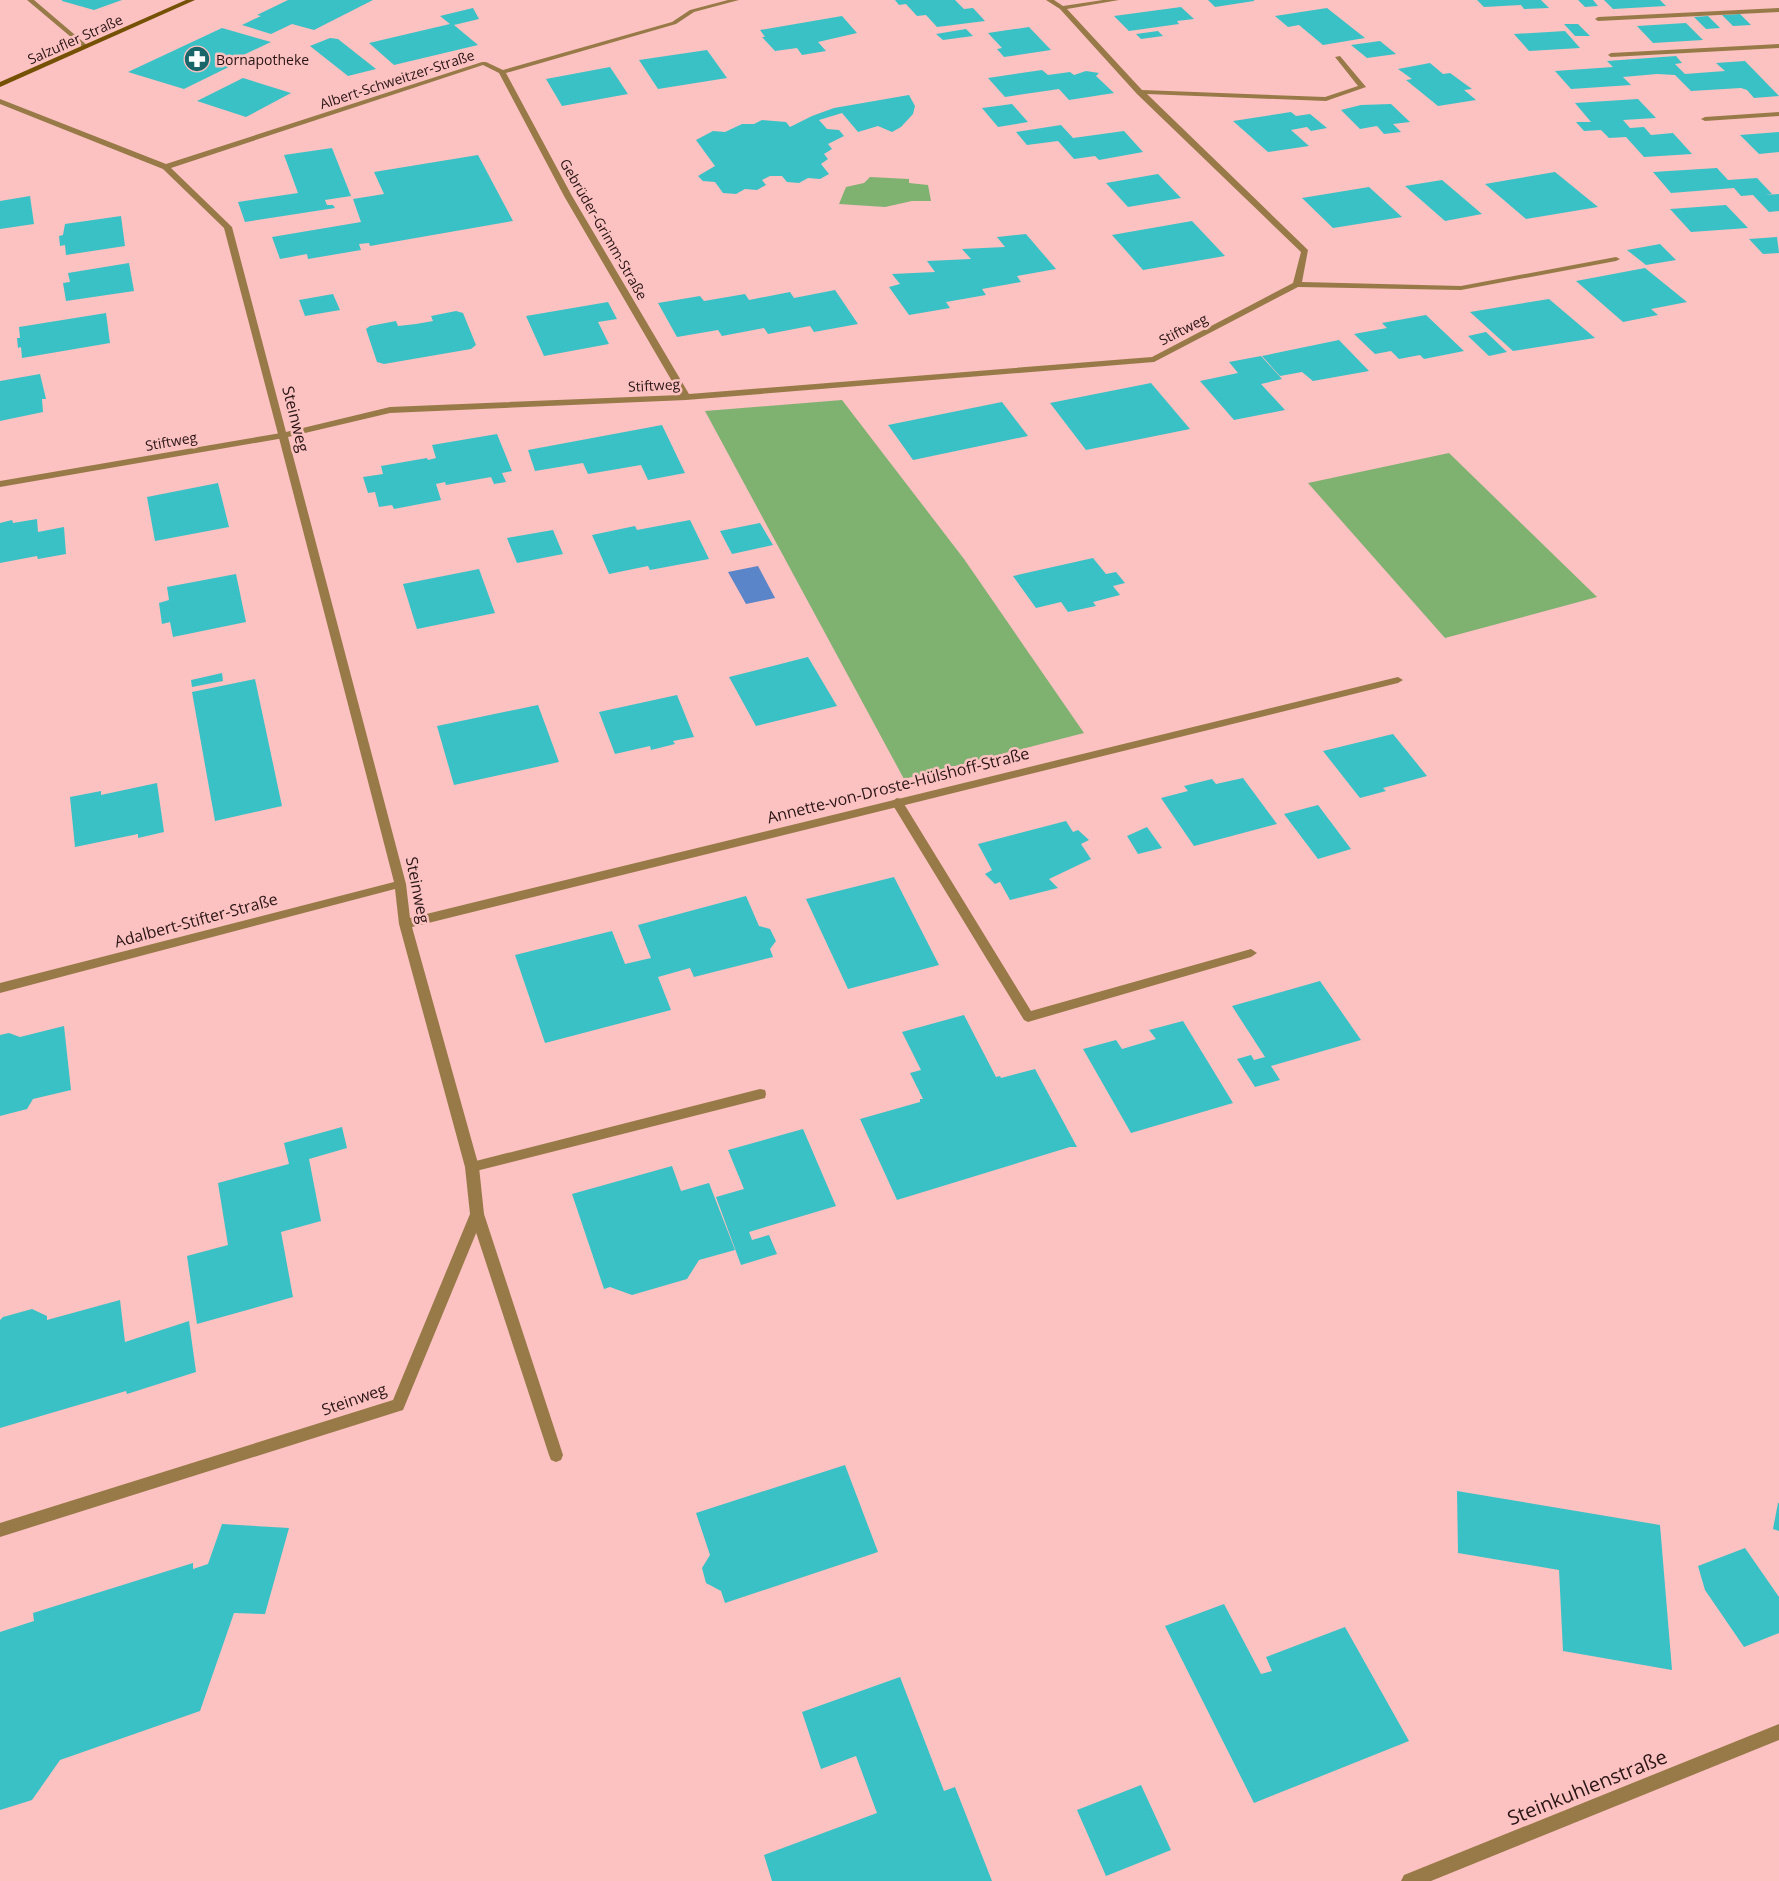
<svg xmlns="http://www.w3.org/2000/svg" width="1779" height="1881" viewBox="0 0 1779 1881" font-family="'Open Sans',sans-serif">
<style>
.green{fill:#7fb171}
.water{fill:#5a85c8}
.building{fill:#3ac1c6}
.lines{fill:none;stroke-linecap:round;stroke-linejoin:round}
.service{fill:#987a48;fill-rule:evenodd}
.minor{fill:#987a48;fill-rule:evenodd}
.secondary{fill:#745104;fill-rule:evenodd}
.labels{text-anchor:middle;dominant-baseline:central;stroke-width:5;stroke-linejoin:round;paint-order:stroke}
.far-street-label{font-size:14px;fill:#2a1515;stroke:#fcc1c1}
.far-poi-label{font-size:14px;fill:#2a1515;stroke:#fcc1c1;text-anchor:start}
.street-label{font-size:16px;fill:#2a1515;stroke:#fcc1c1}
.near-street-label{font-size:20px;fill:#2a1515;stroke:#fcc1c1}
</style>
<rect width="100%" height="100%" fill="#fcc1c1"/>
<g class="green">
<path d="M870 177 909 179V183L928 185 931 201H912L885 207 839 204 846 187 864 183Z"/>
<path d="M842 400 964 559 1084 733 904 779 705 411Z"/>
<path d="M1449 453 1597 597 1445 638 1308 483Z"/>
</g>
<path class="water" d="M758 566 775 598 746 604 728 572Z"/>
<g class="building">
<path d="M122 0 94 10 62 1V0Z"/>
<path d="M288 0H373L314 30 292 24 271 34 242 25 261 16 257 15Z"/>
<path d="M895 0H955L964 9 973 8 985 21 937 27 926 15 917 16 906 4 899 5Z"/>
<path d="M1208 0H1254V1L1215 7Z"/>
<path d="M1477 0H1541L1549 8 1524 9 1521 5 1484 7Z"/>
<path d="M1578 0H1593L1598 6 1585 7Z"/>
<path d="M1604 0H1660L1666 6 1613 9Z"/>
<path d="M1181 7 1194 19 1177 21 1179 24 1129 31 1114 16Z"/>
<path d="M473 8 479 19 454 25 478 45 394 65 369 43 450 24 440 16Z"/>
<path d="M1327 8 1365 38 1323 45 1299 25 1288 27 1275 16Z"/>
<path d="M1740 14 1751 25 1733 26 1722 15Z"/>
<path d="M842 16 857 33 818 42 826 51 802 55 797 48 775 51 762 37H765L760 30Z"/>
<path d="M1708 16 1720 28 1706 29 1694 17Z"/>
<path d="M1686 23 1703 40 1653 43 1637 26Z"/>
<path d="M1564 24H1578L1590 36H1575Z"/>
<path d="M1029 27 1051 50 1004 57 997 49 1002 48 988 33Z"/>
<path d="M222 28 271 42 237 58 243 60 184 89 128 72Z"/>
<path d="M966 29 973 36 943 40 936 34Z"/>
<path d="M1158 31 1163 36 1141 39 1136 34Z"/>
<path d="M1565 31 1580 48 1529 51 1514 34Z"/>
<path d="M330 38 338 39 376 69 348 76 310 46Z"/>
<path d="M1380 41 1396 54 1367 58 1351 45Z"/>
<path d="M707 50 727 78 658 89 639 60Z"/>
<path d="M1676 56 1682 63 1675 64 1685 74 1725 71 1716 63 1745 61 1779 96 1754 98 1747 90 1741 88 1691 91 1675 75 1657 74 1623 77 1631 85 1571 89 1555 71 1613 67 1607 61Z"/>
<path d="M1430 63 1443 74 1450 73 1472 89 1464 90 1476 100 1438 106 1406 80 1412 79 1398 69Z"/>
<path d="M610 67 628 94 562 106 546 79Z"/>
<path d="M1042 70 1048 75 1070 72 1074 75 1086 71 1099 73 1096 76 1114 93 1069 100 1059 89 1005 97 988 78Z"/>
<path d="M243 78 291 93 246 117 197 101Z"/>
<path d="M909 95 915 106 913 114 901 127 892 132 878 126 858 132 842 113 819 120 827 129 839 130 844 136 828 144 832 149 824 154 828 159 821 164 829 174 820 179 808 178 799 183 787 182 782 176H770L762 180 766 185 757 190 745 189 736 194 723 193 715 182 703 181 698 176 715 166 696 140 713 131 725 132 742 124H754L762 120 786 122 790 127 812 116 834 108Z"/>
<path d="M1638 99 1656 118 1623 120 1630 128 1644 127 1651 135 1673 133 1692 154 1644 157 1626 137 1609 138 1601 130 1584 131 1576 122H1591L1575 103Z"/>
<path d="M1012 104 1028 122 998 127 982 108Z"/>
<path d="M1391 104 1410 122 1393 124 1401 132 1384 134 1377 126 1360 129 1341 110 1361 105Z"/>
<path d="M1291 112 1296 116 1310 114 1327 128 1311 131 1307 127 1291 130 1309 146 1268 152 1233 121Z"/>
<path d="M1061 125 1073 138 1124 131 1143 152 1099 160 1095 156 1074 159 1058 141 1027 145 1016 132Z"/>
<path d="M1779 132V152L1759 154 1740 135Z"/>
<path d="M332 148 351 196 325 200 327 205H333L335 208 245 222 238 202 298 193 284 155Z"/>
<path d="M478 155 513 221 370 246 369 243 359 244 361 250 308 259 307 254 280 259 272 237 361 222 353 199 384 194 374 172Z"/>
<path d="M1717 168 1728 180 1757 178 1772 194 1765 195 1779 194V211L1769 212 1753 195 1741 196 1734 188 1671 193 1653 172Z"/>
<path d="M1555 172 1598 207 1526 219 1485 184Z"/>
<path d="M1158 174 1181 198 1128 207 1106 183Z"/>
<path d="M1442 180 1482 214 1445 221 1405 186Z"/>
<path d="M1369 187 1402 217 1333 228 1302 198Z"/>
<path d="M30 196 34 224 0 229V201Z"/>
<path d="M1726 205 1748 228 1691 232 1670 209Z"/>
<path d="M121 216 125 246 66 255 65 245 60 246 59 236 63 235 65 224Z"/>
<path d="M1192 221 1225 256 1143 270 1112 235Z"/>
<path d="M1026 234 1056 269 1017 276 1021 282 982 289 986 295 946 302 950 308 909 315 889 287 900 284 892 274 935 272 927 261 971 259 962 249 1005 247 997 237Z"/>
<path d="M1777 237 1779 253 1763 254 1749 239Z"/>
<path d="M1660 244 1676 260 1646 265 1627 250Z"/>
<path d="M129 263 134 291 66 301 63 283 70 282 68 273Z"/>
<path d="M1645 268 1687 302 1651 309 1658 315 1623 322 1576 281Z"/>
<path d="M835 290 858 324 814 332 810 326 768 334 764 328 722 336 718 330 677 337 658 303 700 296 704 301 745 294 749 300 790 292 794 298Z"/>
<path d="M333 294 340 310 305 316 299 300Z"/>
<path d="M1549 299 1595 338 1513 351 1470 312Z"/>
<path d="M608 302 617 319 598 322 609 344 544 356 526 316Z"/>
<path d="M456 311 463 313 476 345 471 349 384 364 377 362 366 329 370 326 396 321 398 326 416 324 433 321 431 316Z"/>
<path d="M106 313 110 343 22 358 21 347 18 348 17 338H20L19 327Z"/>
<path d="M1426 315 1464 351 1424 359 1420 355 1399 359 1391 351 1375 354 1354 334 1387 328 1382 323Z"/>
<path d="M1486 332 1507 352 1489 356 1468 336Z"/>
<path d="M1339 340 1369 371 1313 381 1302 372 1280 376 1262 356Z"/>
<path d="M1261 356 1282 379 1261 384 1285 410 1234 420 1200 381 1238 373 1229 362Z"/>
<path d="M40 374 46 399H42L43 412 0 421V381Z"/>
<path d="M1151 383 1190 429 1086 450 1050 403Z"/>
<path d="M1002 402 1028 436 913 460 888 425Z"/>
<path d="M662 425 685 473 648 480 641 465 588 474 583 463 535 471 528 450Z"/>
<path d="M497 434 512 471 502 473 506 482 494 484 491 477 446 485 445 482 436 484 441 500 394 509 392 505 379 507 375 492 368 493 363 477 383 474 381 466 427 458 428 460 436 458 432 445Z"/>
<path d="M218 483 229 527 155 541 147 497Z"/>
<path d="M37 519 38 532 64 527 66 554 38 559 37 556 0 563V523L12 520 13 523Z"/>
<path d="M690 520 709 559 650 570 648 566 609 574 592 535 635 526 637 530Z"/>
<path d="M760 523 773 545 732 554 720 531Z"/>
<path d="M553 530 563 554 517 563 507 538Z"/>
<path d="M1093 558 1106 574 1116 572 1125 583 1113 586 1120 595 1093 602 1096 606 1068 612 1061 602 1036 608 1013 576Z"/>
<path d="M479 569 495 613 417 629 403 584Z"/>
<path d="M236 574 246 622 173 637 170 622 162 624 159 603 169 600 167 587Z"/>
<path d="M808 657 837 706 756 726 729 677Z"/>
<path d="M222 673 223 681 192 687 191 680Z"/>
<path d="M255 679 282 806 215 821 192 692Z"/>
<path d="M677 695 694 737 673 741 675 744 651 750 650 746 615 754 599 712Z"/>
<path d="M538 705 559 762 454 785 437 726Z"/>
<path d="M1393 734 1427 776 1383 788 1386 791 1360 798 1323 751Z"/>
<path d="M1243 778 1277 824 1194 846 1161 798 1188 791 1184 786 1212 779 1216 784Z"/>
<path d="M157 783 164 832 138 838V834L75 847 70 797 101 791V795Z"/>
<path d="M1318 805 1351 849 1318 859 1284 814Z"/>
<path d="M1066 821 1073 832 1078 830 1089 840 1081 844 1091 859 1049 879 1058 888 1010 900 1000 882 995 884 985 874 992 870 978 844Z"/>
<path d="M1147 827 1162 848 1138 854 1127 836Z"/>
<path d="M894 877 939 965 848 989 806 899Z"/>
<path d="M746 896 759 926 770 929 776 941 770 949 773 957 694 977 690 968 658 977 671 1010 545 1043 515 955 612 931 625 964 651 958 638 925Z"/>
<path d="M1320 981 1361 1040 1271 1066 1280 1080 1255 1087 1237 1059 1251 1055 1254 1060 1265 1057 1232 1006Z"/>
<path d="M964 1015 996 1077 1000 1076 1001 1078 1035 1069 1077 1147H1070L897 1200 860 1119 920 1102V1099H923L910 1073 921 1070 902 1032Z"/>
<path d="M1183 1021 1233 1103 1131 1133 1083 1049 1116 1040 1122 1049 1156 1039 1149 1030Z"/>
<path d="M64 1026 71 1090 33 1099 27 1109 0 1116V1035L9 1033 20 1037Z"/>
<path d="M342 1127 347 1148 309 1159 321 1221 281 1232 293 1297 197 1324 187 1256 228 1245 218 1183 289 1164 284 1143Z"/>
<path d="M803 1129 836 1206 749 1232 752 1240 769 1235 777 1254 741 1265 716 1197 744 1189 728 1150Z"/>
<path d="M672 1166 681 1191 709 1183 735 1250 699 1260 687 1279 632 1295 610 1287 604 1289 572 1194Z"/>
<path d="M120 1300 125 1342 189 1321 196 1372 127 1394 126 1391 0 1428V1320L3 1317 32 1309 47 1316V1320Z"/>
<path d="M845 1465 878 1552 725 1603 721 1591 706 1583 702 1568 710 1555 696 1513Z"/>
<path d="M1457 1491 1660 1525 1672 1670 1563 1651 1559 1570 1458 1553Z"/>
<path d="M1778 1503H1779V1531L1773 1529Z"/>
<path d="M222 1524 289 1528 265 1614 234 1613 200 1711 60 1760 32 1800 0 1810V1632L34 1621 33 1613 193 1563V1569L208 1564Z"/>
<path d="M1745 1548 1779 1597V1633L1744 1647 1705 1590 1698 1566Z"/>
<path d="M1224 1604 1261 1674 1272 1671 1266 1657 1345 1627 1409 1741 1254 1803 1165 1626Z"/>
<path d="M900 1677 944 1791 955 1787 992 1881H772L764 1855 877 1813 856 1756 821 1769 802 1712Z"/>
<path d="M1141 1785 1171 1850 1106 1876 1077 1810Z"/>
</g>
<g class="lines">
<g class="service">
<path d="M27 0H34L88 46V48H84Z"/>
<path d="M1779 8V12L1598 21 1595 19 1598 17Z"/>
<path d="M1779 44V48L1611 57 1608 55 1611 53Z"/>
<path d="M281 433 284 434V438L0 487V481Z"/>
<path d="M897 798 901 799 1031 1011 1251 949 1257 953 1251 957 1028 1022 1024 1020 891 802Z"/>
<path d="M760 1089 765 1090 766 1094 765 1098 472 1172 467 1171 465 1167 467 1163 472 1162Z"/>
<path d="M477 1208 482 1210 484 1214 563 1455 561 1460 556 1462 551 1460 549 1455 470 1214 472 1210Z"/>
</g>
<g class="minor">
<path d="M728 0H739L694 12 676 24 506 73 572 196 689 394 1152 357 1293 283 1301 252 1137 94 1060 9 1046 0H1054L1063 6 1103 0H1119L1067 9 1142 90 1325 97 1358 86 1335 57 1340 56 1366 87 1326 101 1147 94 1308 250 1302 282 1461 286 1616 257 1620 259 1616 261 1461 290 1298 287 1154 362 686 400 390 413 288 437 406 884 410 918 1398 677 1403 680 1398 683 412 927 479 1167 484 1214 403 1410 0 1537V1523L393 1400 470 1214 465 1167 399 924 395 889 0 993V983L394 882 279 438 276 436 278 434 224 228 163 169 0 104V99L166 164 482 62H486L503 70 672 22 690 10ZM483 65 499 73 564 196 680 395 390 407 286 432 232 227 171 168Z"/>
<path d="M1779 112V116L1705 121 1701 119 1705 117Z"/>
<path d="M1779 1724V1740L1431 1881H1401L1404 1875Z"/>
</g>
<path class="secondary" d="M186 0H195L0 87V82Z"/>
</g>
<defs>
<g id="pharmacy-disc" transform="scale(1.35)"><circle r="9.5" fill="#18666a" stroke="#fcc1c1"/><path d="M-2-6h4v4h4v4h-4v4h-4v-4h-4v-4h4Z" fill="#fff"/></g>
</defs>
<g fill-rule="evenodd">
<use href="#pharmacy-disc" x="197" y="59"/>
</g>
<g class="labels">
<g class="far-street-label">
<text transform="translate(75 39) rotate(-24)">Salzufler Straße</text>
<text transform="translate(397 79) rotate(-18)">Albert-Schweitzer-Straße</text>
<text transform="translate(604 229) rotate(60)">Gebrüder-Grimm-Straße</text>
<text transform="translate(1183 329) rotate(-27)">Stiftweg</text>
<text transform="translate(654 385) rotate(-3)">Stiftweg</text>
<text transform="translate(171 441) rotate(-10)">Stiftweg</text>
</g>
<g class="far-poi-label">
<text x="216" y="59">Bornapotheke</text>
</g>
<g class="street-label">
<text transform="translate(296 419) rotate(76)">Steinweg</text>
<text transform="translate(898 785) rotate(-14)">Annette-von-Droste-Hülshoff-Straße</text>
<text transform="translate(418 890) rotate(79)">Steinweg</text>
<text transform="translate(196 920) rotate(-15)">Adalbert-Stifter-Straße</text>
<text transform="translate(354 1399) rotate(-19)">Steinweg</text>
</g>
<g class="near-street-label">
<text transform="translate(1587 1787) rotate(-22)">Steinkuhlenstraße</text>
</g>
</g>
</svg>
